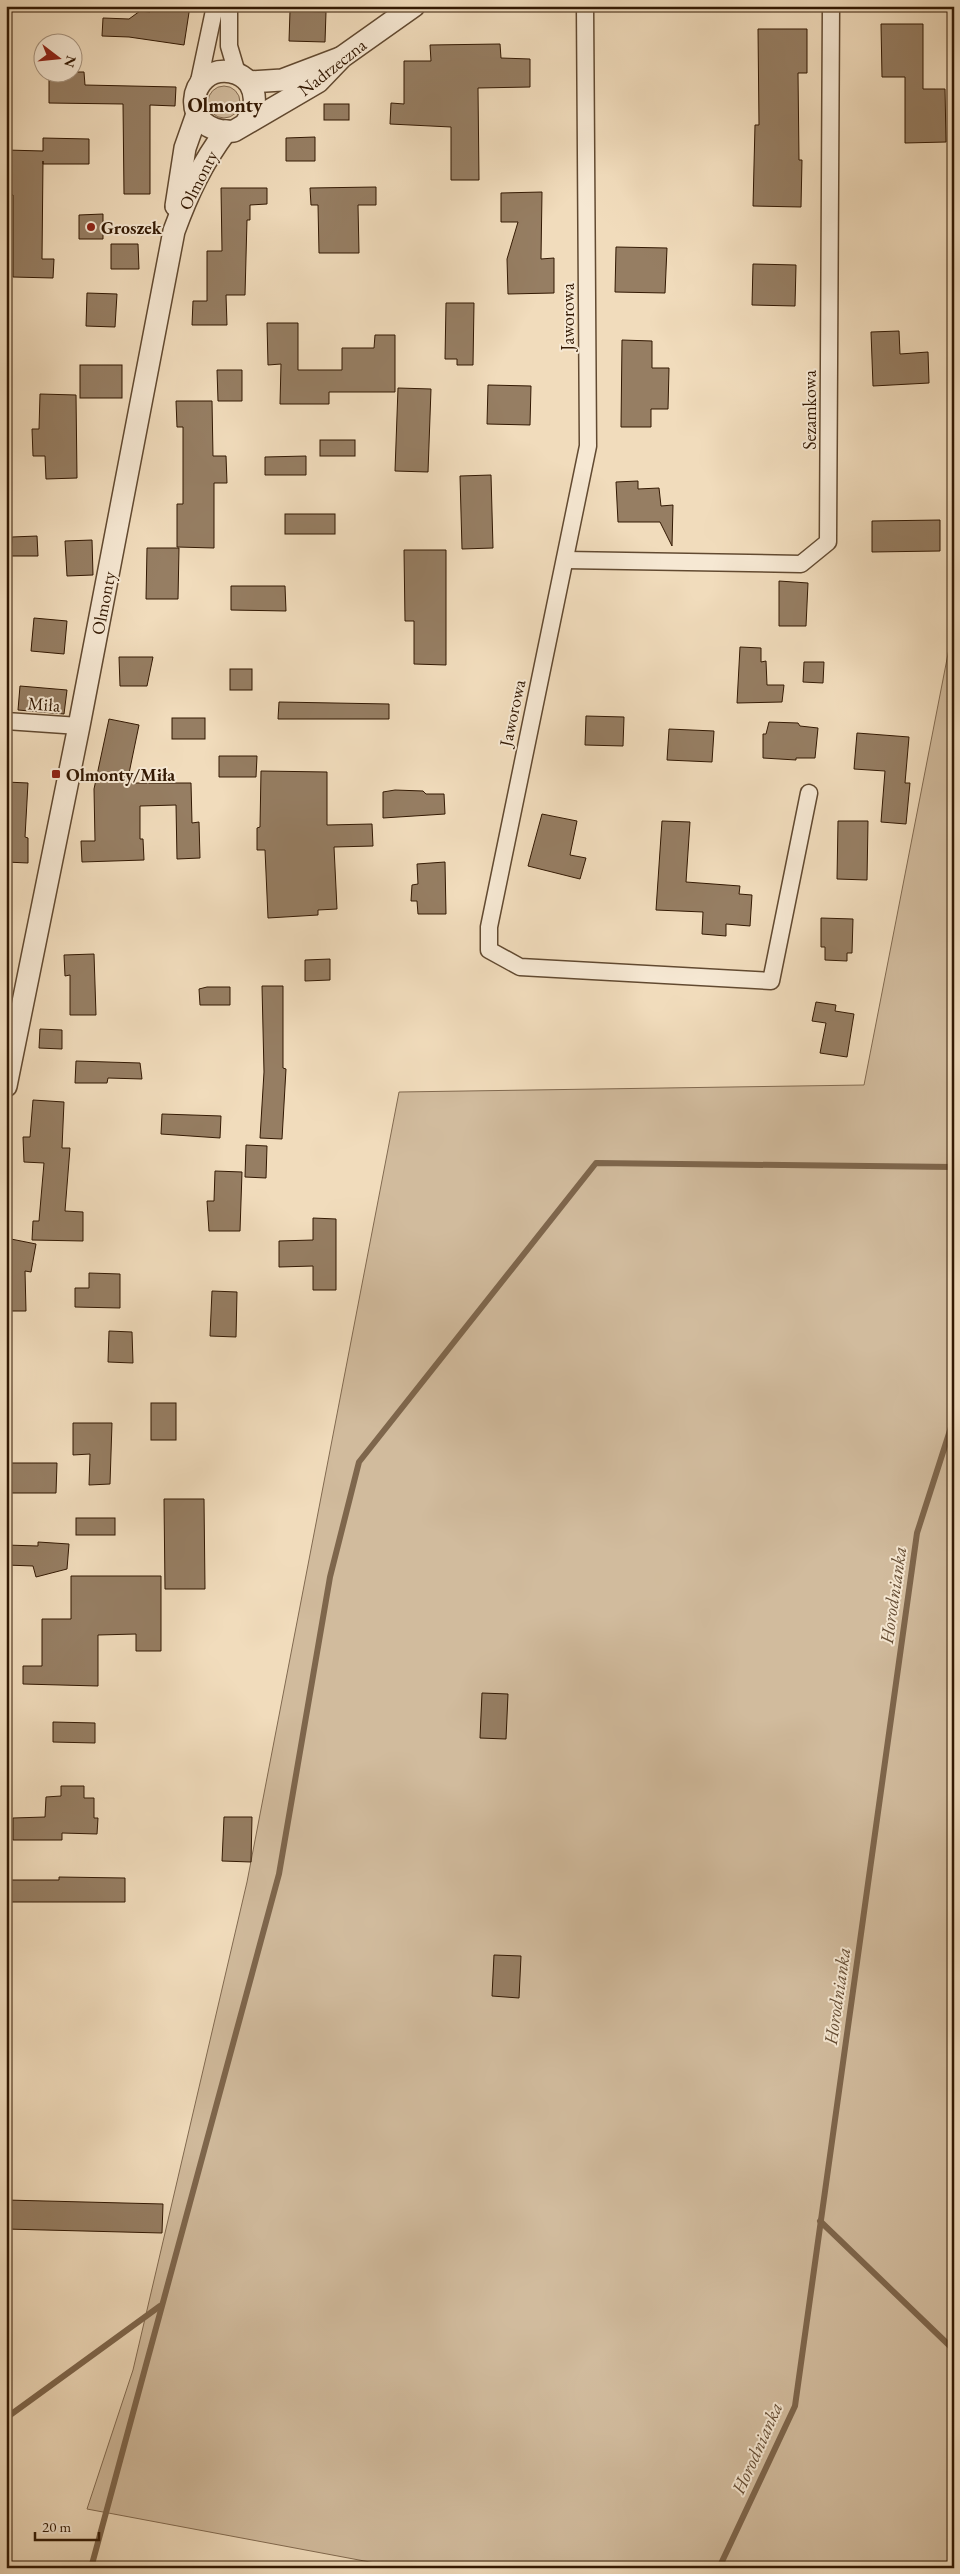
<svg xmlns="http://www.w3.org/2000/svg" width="960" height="2574" viewBox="0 0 960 2574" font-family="'EB Garamond',serif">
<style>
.green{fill:#d1bb9d;stroke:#826a50}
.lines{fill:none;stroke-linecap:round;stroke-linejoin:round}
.stream{stroke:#7e664c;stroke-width:6}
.building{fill:#967e63;stroke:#331903}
.minor-casing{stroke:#624a31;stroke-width:19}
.tertiary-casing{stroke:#624a31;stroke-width:24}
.minor{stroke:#f6e8d3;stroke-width:16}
.tertiary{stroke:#f6e8d3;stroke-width:21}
.poi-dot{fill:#8f2418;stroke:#f6e8d3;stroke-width:2}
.labels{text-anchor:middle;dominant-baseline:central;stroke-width:4;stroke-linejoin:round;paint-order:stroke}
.street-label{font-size:18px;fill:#331903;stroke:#f6e8d3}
.poi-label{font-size:18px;font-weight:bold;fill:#331903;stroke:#f6e8d3;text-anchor:start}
.water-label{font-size:19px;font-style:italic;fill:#654d34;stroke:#f6e8d3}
.quarter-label{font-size:20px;font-weight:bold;fill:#331903;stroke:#f6e8d3}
</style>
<rect width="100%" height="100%" fill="#f1dcbc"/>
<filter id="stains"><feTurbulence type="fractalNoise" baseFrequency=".004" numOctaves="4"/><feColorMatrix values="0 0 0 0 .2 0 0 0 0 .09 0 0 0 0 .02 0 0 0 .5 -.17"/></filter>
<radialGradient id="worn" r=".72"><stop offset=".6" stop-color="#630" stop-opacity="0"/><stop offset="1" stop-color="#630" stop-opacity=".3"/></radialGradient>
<g class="green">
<circle cx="224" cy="102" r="16"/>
<path d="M954 623V2568H391V2566L87 2509 133 2370 247 1882 399 1092 864 1085Z"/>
</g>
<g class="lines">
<g class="stream">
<path d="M820 2221 954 2350"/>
<path d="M6 2418 160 2306"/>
<path d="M91 2568 279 1874 330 1577 359 1462 596 1163 954 1167"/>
<path d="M719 2568 795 2406 917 1533 954 1418"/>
</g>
</g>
<g class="building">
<path d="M150 6H190L184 45 129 37 102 36 103 18 129 19 140 11 150 12Z"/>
<path d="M290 11 326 12 325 42 289 41Z"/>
<path d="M881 24H923V89H945L946 142 905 143V77H882Z"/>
<path d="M758 29H807V73H798L799 160H802L801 207 753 206 755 125H759Z"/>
<path d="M500 44 501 58 530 59V87L478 88 479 180H451V127L390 124 391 103 404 104V61H431L430 45Z"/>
<path d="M49 72H84L85 85 176 87 175 106 150 105V194H124L123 104 49 103Z"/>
<rect x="324" y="104" width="25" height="16"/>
<path d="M315 137V161H286V138Z"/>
<path d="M43 138 89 139V164H43V161L42 259H54L53 278 13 277V195H6V150L43 151Z"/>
<path d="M376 187V205H358L359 253H319L318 205H311L310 188Z"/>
<path d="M221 188H267V204L250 205V220H247L245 295H226L227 325H192L193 301H207V251H222Z"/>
<path d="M542 192 541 259 554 258V293L508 294 507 259 518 222H501V193Z"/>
<path d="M103 214V239H79V215Z"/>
<path d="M111 244H138L139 269H111Z"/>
<path d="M616 247 667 248 665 293 615 292Z"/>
<path d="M753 264 796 265 795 306 752 305Z"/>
<path d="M87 293 117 294 115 327 86 326Z"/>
<path d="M446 303H474L473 365H457V359H445Z"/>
<path d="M267 323H298V370H342V348H374L375 335H395V392H329V404H280L281 364 268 365Z"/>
<path d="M899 331 900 354 928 352 929 383 873 386 871 332Z"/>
<path d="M622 340 652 341V368H669L668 409H651V427H621Z"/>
<rect x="80" y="365" width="42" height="33"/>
<path d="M217 370H242V401H218Z"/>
<path d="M488 385 531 386 530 425 487 424Z"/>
<path d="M398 388 431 389 428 472 395 471Z"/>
<path d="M40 394 76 395 77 478 46 479 45 456H33L32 429H39Z"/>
<path d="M176 401H212L213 456H226L227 483H214V548L177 547V504H183V427H177Z"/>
<rect x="320" y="440" width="35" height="16"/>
<path d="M306 456V475H265V457Z"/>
<path d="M491 475 493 548 462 549 460 476Z"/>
<path d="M638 481V489L659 488 661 506 673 505 672 546 660 522H618L616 482Z"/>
<rect x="285" y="514" width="50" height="20"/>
<path d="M940 520V551L872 552V521Z"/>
<path d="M37 536 38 556H11L12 537Z"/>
<path d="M92 540 93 575 67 576 65 541Z"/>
<path d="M147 548H179L178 599H146Z"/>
<path d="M404 550H446V665L414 664V621H405Z"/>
<path d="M779 581 808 583 806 626H779Z"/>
<path d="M231 586H285L286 611 231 610Z"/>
<path d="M34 618 67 621 64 654 31 651Z"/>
<path d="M740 647 761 648V662L766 661 767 685H784L782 702 737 703Z"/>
<path d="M119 657H153L147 686H120Z"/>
<path d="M804 662H824L823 683 803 682Z"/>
<rect x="230" y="669" width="22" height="21"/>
<path d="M20 686 67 690 64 714 18 710Z"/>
<path d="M279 702 389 704V719H278Z"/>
<path d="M586 716 624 717 623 746 585 745Z"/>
<rect x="172" y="718" width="33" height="21"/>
<path d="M109 719 139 725 127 783H191L192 823 199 822 200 858 177 859 176 805 140 806V839H143L144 860 82 862 81 841H95L94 789Z"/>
<path d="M769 722 798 723 800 726 818 728 815 758H796V760L763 758V734H766Z"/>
<path d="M669 729 714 731 712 762 667 760Z"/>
<path d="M857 733 909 737 905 783H910L906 824 881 822 885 771 854 769Z"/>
<path d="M219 756H257L256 777H219Z"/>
<path d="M261 771 327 772V825L372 824 373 846 334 847 337 909 318 910V915L268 918 265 850H257V828L260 827Z"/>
<path d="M6 782 28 783 25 837 28 838V863L6 862Z"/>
<path d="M395 790 423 791 426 794H444L445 814 383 818V792Z"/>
<path d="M542 814 577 821 570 855 586 858 580 879 528 866Z"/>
<path d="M662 821 690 822 686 882 740 886 739 894 752 895 750 926 726 924V936L702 934 703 912 656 910Z"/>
<path d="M838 821H868L867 880 837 879Z"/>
<path d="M445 862 446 914H418L417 901H411L412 885 418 884 417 864Z"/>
<path d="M821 918 853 919 852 953H847V961L825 960V947H821Z"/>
<path d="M94 954 96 1015H70V975L65 976 64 955Z"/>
<path d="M330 959V980L305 981V960Z"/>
<path d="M262 986H283V1068L286 1069 282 1139 260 1138 264 1072Z"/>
<path d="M207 987H230V1005H200L199 989Z"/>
<path d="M816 1002 836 1005 835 1011 854 1014 847 1057 820 1053 826 1023 812 1021Z"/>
<path d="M40 1029 62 1030V1049L39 1048Z"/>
<path d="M76 1061 140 1063 142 1079 108 1078 107 1083H75Z"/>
<path d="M33 1100 64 1102 62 1148H70L65 1211 83 1212V1241L32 1240 33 1221H39L44 1163 24 1162 23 1137H30Z"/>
<path d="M162 1114 221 1116 220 1138 161 1134Z"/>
<path d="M246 1145 267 1146 266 1178 245 1177Z"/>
<path d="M215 1171 242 1172 240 1231H209L207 1201H214Z"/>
<path d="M313 1218 336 1219V1290H313V1266L279 1267V1241L313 1240Z"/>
<path d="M6 1238 36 1244 31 1272 25 1271 26 1311H6Z"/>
<path d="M89 1273 120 1274V1308L75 1307V1288H89Z"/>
<path d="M212 1291 237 1292 236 1337 210 1336Z"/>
<path d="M109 1331 132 1332 133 1363 108 1362Z"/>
<rect x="151" y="1403" width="25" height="37"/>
<path d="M73 1423H112L110 1484 89 1485 90 1454 73 1455Z"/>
<path d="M9 1463H57L56 1493H8Z"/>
<path d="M164 1499H204L205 1589H165Z"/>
<rect x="76" y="1518" width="39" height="17"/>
<path d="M38 1542 69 1544 67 1569 36 1577 33 1566 6 1565V1545L38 1546Z"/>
<path d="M71 1576H161V1651H136V1634L98 1635V1686L23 1684V1666H42V1619H71Z"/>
<path d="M482 1693 508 1694 506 1739 480 1738Z"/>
<path d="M53 1722 95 1723V1743L53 1742Z"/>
<path d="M61 1786H84V1798H94V1818H98L97 1834 62 1833V1840H13V1818L45 1817 46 1797 61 1796Z"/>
<path d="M224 1817H252L251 1862 222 1861Z"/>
<path d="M59 1877 125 1878V1902H6V1880H59Z"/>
<path d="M494 1955 521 1956 519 1998 492 1996Z"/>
<path d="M6 2200 163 2204 162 2233 6 2229Z"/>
</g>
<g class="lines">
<g class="minor-casing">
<g id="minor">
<path d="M229 6V46L237 73"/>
<path d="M585 6 588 446 489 927V950L520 967 771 981 809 793"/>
<path d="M198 86 215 6"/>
<path d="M565 560 801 564 828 542 831 6"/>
<path d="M6 721 79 726"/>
</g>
</g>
<g class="tertiary-casing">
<g id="tertiary">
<path d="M249 82 282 80 340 58"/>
<path d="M246 123C254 110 258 98 250 84 246 78 238 73 231 72 187 64 177 135 234 131L318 82 342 57 414 6"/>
<path d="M176 206 185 148 197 114"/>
<path d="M6 1086 79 726 174 231C188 193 202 163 226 131"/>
</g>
</g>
<use href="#minor" class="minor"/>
<use href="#tertiary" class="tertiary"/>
</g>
<g class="poi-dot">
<circle cx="91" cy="227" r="5"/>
<rect x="51" y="769" width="10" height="10" rx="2.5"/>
</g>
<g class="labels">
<g class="street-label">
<text transform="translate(332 67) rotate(-38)">Nadrzeczna</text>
<text transform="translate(198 180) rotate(-63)">Olmonty</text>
<text transform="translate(567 317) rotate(-90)">Jaworowa</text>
<text transform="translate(809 410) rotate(-90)">Sezamkowa</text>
<text transform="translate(103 603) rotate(-79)">Olmonty</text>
<text transform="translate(44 704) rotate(4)">Miła</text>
<text transform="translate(512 713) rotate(-78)">Jaworowa</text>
</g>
<g class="poi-label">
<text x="101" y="227">Groszek</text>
<text x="66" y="774">Olmonty/Miła</text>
</g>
<g class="water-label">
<text transform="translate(893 1595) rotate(-82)">Horodnianka</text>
<text transform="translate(837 1996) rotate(-82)">Horodnianka</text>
<text transform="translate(757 2448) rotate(-66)">Horodnianka</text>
</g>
<g class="quarter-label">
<text x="225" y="105">Olmonty</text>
</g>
</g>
<rect width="960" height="2574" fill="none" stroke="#f1dcbc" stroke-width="25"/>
<rect x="8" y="8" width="945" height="2559" fill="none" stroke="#331903" stroke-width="2.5"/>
<rect x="12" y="12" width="935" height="2549" fill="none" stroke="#331903"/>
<g transform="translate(58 58) rotate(106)"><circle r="24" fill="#f6e8d3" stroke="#a89580"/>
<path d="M0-4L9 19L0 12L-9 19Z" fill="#8f2418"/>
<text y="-8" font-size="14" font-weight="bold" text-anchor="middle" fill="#331903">N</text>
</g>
<path d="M35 2532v8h64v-8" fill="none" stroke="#331903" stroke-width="2.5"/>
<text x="42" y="2532" font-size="15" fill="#331903" stroke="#f6e8d3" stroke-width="4" paint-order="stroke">20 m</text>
<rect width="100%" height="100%" filter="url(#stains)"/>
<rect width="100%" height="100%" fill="url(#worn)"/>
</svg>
